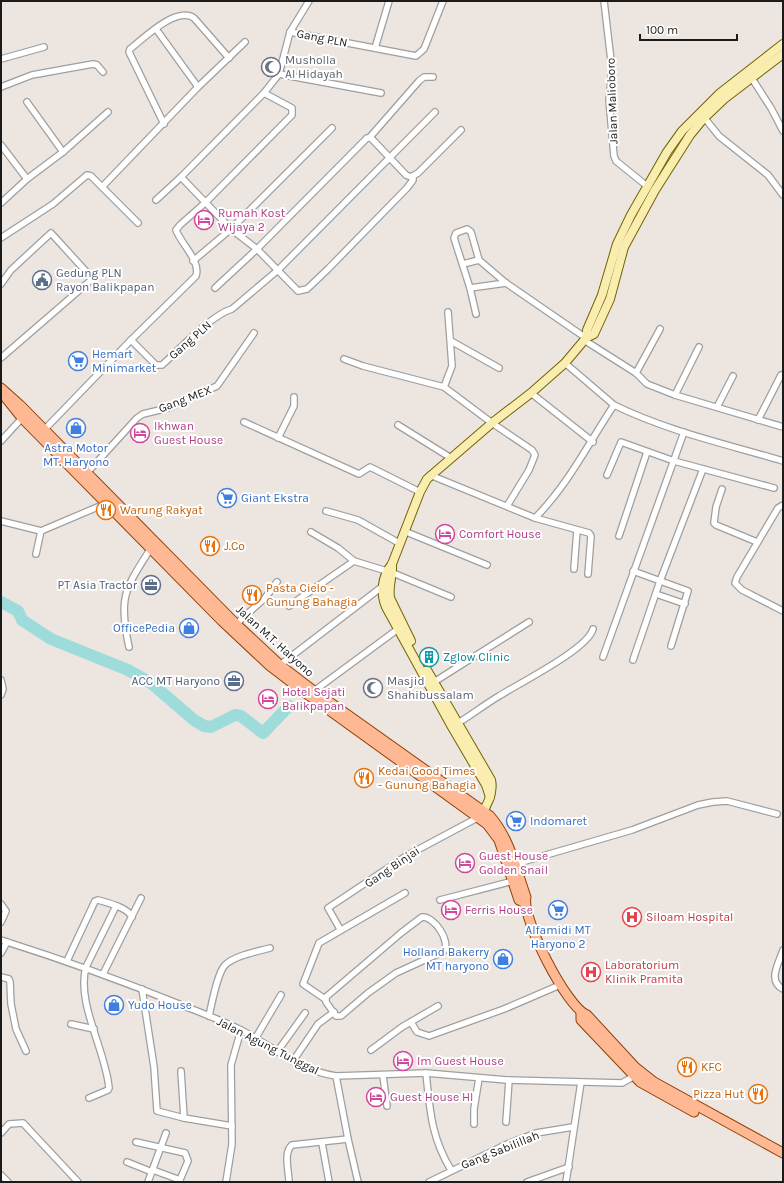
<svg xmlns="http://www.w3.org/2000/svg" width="784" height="1183" viewBox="0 0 784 1183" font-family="Karla,sans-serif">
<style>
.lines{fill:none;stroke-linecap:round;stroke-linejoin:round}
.river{stroke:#9edcdc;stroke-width:12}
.street-casing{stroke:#9f9f9f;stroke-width:8}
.secondary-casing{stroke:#716402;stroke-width:10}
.primary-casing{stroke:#914000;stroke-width:11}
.street{stroke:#fff;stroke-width:5.5}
.secondary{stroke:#faedb0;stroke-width:8}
.primary{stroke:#feb894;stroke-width:9}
.labels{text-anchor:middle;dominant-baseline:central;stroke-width:4;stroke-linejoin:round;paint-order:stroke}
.street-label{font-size:12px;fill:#1b1b1b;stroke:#fff}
.worship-label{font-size:12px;fill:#5b616d;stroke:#fff;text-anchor:start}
.hotel-label{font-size:12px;fill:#b23c85;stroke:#fff;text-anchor:start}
.service-label{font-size:12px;fill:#4e5e75;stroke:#fff;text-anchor:end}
.shop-label{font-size:12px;fill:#366cbe;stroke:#fff;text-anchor:start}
.food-label{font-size:12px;fill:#c56008;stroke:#fff;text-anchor:start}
.culture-label{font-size:12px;fill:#0d838f;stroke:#fff;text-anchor:start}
.health-label{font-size:12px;fill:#be3a42;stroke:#fff;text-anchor:start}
</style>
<rect width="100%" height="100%" fill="#ede5df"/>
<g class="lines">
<path class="river" d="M1 602 18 611 22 620 51 639 128 670 151 683 194 720 204 726 211 727 235 715 241 716 263 733 289 706"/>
<g class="street-casing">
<g id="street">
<path d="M604 1 612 69 609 100 614 156 616 161 647 186"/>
<path d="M156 29 198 87"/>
<path d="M290 32 309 1"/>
<path d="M375 48 389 1"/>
<path d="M1 59 44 47"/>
<path d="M279 74 381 93"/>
<path d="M751 77 771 108 783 131"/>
<path d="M1 87 32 75 93 64 97 65 103 72"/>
<path d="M703 116 719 136 768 175 783 195"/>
<path d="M164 124 129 52 130 49C144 38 176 6 194 18L229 58"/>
<path d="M370 137 419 81 424 77H433"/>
<path d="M1 145 27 179"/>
<path d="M63 152 108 112"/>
<path d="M413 176V180L407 188 328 269 307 289 298 291 257 249 231 229 181 177 264 93 279 74 290 32 416 56 424 49 443 1"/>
<path d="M102 187 198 87 245 42"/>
<path d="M156 200 181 177"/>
<path d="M1 203 27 179 63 152 27 102"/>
<path d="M1 238 53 204 87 175 91 176 138 223"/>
<path d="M193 261 231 229 332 128"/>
<path d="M463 264 479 260"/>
<path d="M1 284 11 270 51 233 91 277 90 281 1 358"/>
<path d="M215 288 257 249 367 138H371L406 175 411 177 418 173 461 130"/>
<path d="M470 288 506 283"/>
<path d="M476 314 470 288 454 238 456 233 467 229 471 232 479 260 506 283 586 338"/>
<path d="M131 340 156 365H162C179 350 211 315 232 309L278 270 435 112"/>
<path d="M584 340 636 373 647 384 675 395 783 427"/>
<path d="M451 341 499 368"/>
<path d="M344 359 363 366 444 387 492 423 532 450 535 455 529 470 507 506"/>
<path d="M636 373 660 329"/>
<path d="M444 387 452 366 448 312"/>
<path d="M531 393 593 442"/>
<path d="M675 395 699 347"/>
<path d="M614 405C667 431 726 444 783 461"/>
<path d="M717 407 733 376"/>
<path d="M758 420 781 375"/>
<path d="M244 422 359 474 370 467 420 492"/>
<path d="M398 425 451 458"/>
<path d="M44 430 131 340 196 276C201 261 181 244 176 230L180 225 206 202 292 115V108L264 93"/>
<path d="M278 438 294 406V397"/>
<path d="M1 441 22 418"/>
<path d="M87 473 137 418 143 414 168 408 217 386 254 333"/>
<path d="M430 475 535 518 589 533 591 536 588 574"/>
<path d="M607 475 621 442 674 461 774 488"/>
<path d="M722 489 716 507 714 523 716 525 757 542"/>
<path d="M783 505 778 508 737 577 735 583 742 590 783 611"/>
<path d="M326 511 358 520 399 543"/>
<path d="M535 518C568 485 588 444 614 405L565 363"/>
<path d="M1 521 41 531 107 503"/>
<path d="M404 531 487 565"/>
<path d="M311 532 338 548 354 561"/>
<path d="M619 536 647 452"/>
<path d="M36 554 41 531"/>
<path d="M574 569 577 530"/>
<path d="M633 571 688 591 671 646"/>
<path d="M656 594 685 604"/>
<path d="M289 606 354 561 393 573 451 597"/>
<path d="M236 624 265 598 277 582"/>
<path d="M129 647C118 597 125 589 151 548"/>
<path d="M603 657 684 432"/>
<path d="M633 660 660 581 703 469"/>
<path d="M280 665 383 586"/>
<path d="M1 680 3 689 1 695"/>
<path d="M434 682 529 622"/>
<path d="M314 691 398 629"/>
<path d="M455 725C470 716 484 705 499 696 518 684 588 649 593 629"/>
<path d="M515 864 632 830 698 805 713 802 727 801 777 814"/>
<path d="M440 900 513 881"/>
<path d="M1 904 6 911 1 922"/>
<path d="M422 917C434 916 451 941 444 951L396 973 368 993 341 1016H336L326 1002V997L401 933Z"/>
<path d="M340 929 328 908 406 856 479 817"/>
<path d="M1 940C61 959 120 980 179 1004 199 1012 221 1020 241 1030 272 1046 300 1071 336 1076L426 1073 507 1080 622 1083 636 1075"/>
<path d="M783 950C779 963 767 981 783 989"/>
<path d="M1 953 7 942"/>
<path d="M67 961 95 901 98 900C108 903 127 907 132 917"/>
<path d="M103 974 141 898"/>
<path d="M1 977 9 979 10 982 11 1004 16 1029 26 1051"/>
<path d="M142 989 154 1067 157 1111 184 1118 232 1126"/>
<path d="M325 999 303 984 319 943 405 893"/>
<path d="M209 1016C212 1003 217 974 225 965 236 955 256 952 270 948"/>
<path d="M411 1022 417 1032 429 1036 504 1009 560 985"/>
<path d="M71 1024 94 1029"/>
<path d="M255 1039 281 995"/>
<path d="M371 1050 402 1027 438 1006"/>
<path d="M277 1052 305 1013"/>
<path d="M293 1061 318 1024 334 1012"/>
<path d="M181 1071 184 1118"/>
<path d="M426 1073C430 1110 431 1137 451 1170"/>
<path d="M336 1076 348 1139 358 1182"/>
<path d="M383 1076 387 1106"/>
<path d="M89 1098 108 1090 109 1088C106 1051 76 1003 86 967L116 906"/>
<path d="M506 1122 509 1080"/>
<path d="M474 1124V1109L479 1078"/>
<path d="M1 1133 9 1124 23 1123 78 1182"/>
<path d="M136 1142 185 1153 188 1161 179 1182"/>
<path d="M322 1143 329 1182"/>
<path d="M127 1162 152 1172"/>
<path d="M153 1170 180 1180"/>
<path d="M1 1175 8 1182"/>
<path d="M148 1182 166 1133"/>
<path d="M226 1182 232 1144 231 1065 241 1030"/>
<path d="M289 1182C289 1172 283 1152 292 1145L348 1139"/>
<path d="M429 1182 505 1145 536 1133 573 1127"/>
<path d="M527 1182 569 1167"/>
<path d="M566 1182 581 1082"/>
</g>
</g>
<g class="secondary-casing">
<g id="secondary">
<path d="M586 338 587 330 602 295 617 244 631 215 667 152 682 131 719 94 783 44"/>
<path d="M392 564C393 576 388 586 390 598L411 641"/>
<path d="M427 670 491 780C494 793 487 806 480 816"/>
<path d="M490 797 486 785 452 727 386 607C380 593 382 576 392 564L420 492 427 479 492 423 531 393 565 363 586 338 594 334 610 299 624 247 655 190 690 135 704 118 724 99 783 54"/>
</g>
</g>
<g class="primary-casing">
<g id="primary">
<path d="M1 388 20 405 236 624 280 665 314 691 490 816C510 839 516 869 526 897 521 918 567 1008 587 1015L635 1067 654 1082 783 1153"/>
<path d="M6 398 22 418 222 621 270 666 300 689 487 824 499 840 519 900 525 903"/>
<path d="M581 1013V1020L640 1082 694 1112"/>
</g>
</g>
<use href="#street" class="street"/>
<use href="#secondary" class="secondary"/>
<use href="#primary" class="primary"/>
</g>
<defs>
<g id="mosque-ring" transform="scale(1)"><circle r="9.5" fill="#fff" stroke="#6b7280" stroke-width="1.5"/><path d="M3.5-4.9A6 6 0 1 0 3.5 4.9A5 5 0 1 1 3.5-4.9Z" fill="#6b7280"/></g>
<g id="hotel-ring" transform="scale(1)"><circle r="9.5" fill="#fff" stroke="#d1479c" stroke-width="1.5"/><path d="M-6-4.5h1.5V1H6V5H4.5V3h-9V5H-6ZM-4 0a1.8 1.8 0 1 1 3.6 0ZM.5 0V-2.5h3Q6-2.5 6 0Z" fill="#d1479c"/></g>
<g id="civic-ring" transform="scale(1)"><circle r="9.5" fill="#fff" stroke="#5c6f8a" stroke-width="1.5"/><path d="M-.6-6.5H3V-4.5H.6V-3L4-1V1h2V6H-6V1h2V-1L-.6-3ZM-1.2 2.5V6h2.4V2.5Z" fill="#5c6f8a"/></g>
<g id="supermarket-ring" transform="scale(1)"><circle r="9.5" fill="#fff" stroke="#3f7fe0" stroke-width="1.5"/><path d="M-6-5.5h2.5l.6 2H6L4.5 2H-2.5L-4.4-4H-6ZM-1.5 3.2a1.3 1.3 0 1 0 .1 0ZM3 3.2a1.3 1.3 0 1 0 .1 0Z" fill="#3f7fe0"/></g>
<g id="shop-ring" transform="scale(1)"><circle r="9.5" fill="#fff" stroke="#3f7fe0" stroke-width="1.5"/><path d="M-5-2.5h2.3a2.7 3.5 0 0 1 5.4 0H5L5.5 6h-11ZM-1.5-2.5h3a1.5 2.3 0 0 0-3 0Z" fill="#3f7fe0"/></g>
<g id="restaurant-ring" transform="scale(1)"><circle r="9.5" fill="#fff" stroke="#e8710a" stroke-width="1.5"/><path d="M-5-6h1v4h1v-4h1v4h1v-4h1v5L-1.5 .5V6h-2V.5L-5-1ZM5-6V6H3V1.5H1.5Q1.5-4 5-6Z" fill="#e8710a"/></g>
<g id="office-ring" transform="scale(1)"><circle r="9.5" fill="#fff" stroke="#5c6f8a" stroke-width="1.5"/><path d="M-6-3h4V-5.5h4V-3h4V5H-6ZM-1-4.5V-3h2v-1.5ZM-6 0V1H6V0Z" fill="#5c6f8a"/></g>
<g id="building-ring" transform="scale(1)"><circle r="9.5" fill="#fff" stroke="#0f9aa8" stroke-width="1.5"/><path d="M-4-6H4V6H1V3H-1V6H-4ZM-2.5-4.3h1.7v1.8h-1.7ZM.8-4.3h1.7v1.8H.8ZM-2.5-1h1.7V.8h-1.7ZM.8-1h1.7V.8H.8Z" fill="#0f9aa8"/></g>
<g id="hospital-ring" transform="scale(1)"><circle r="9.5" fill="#fff" stroke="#e0444e" stroke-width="1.5"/><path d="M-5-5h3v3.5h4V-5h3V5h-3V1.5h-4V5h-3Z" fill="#e0444e"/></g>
</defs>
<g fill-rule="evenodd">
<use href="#mosque-ring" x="271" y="67"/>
<use href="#hotel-ring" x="204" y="220"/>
<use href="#civic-ring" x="42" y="280"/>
<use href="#supermarket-ring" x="78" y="361"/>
<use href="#shop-ring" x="76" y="428"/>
<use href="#hotel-ring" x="140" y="433"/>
<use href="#supermarket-ring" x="227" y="498"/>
<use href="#restaurant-ring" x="106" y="510"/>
<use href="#hotel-ring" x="445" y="534"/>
<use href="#restaurant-ring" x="210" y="546"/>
<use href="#office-ring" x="151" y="585"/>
<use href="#restaurant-ring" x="252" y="595"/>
<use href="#shop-ring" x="189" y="628"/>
<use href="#building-ring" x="429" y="657"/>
<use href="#office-ring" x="234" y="681"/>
<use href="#mosque-ring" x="373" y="688"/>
<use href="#hotel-ring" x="268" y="699"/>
<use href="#restaurant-ring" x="364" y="778"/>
<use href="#supermarket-ring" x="516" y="821"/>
<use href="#hotel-ring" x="465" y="863"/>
<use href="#hotel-ring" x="451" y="910"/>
<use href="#supermarket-ring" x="558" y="910"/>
<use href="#hospital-ring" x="632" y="917"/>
<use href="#shop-ring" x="503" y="959"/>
<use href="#hospital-ring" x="591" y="972"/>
<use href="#shop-ring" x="114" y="1005"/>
<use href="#hotel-ring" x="403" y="1061"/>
<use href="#restaurant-ring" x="687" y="1067"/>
<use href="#restaurant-ring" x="758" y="1094"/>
<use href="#hotel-ring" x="376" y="1097"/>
</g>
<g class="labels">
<g class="street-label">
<text transform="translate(322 38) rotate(11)">Gang PLN</text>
<text transform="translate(612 101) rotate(-92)">Jalan Malioboro</text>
<text transform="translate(190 340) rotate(-41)">Gang PLN</text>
<text transform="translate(185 399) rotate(-21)">Gang MEX</text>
<text transform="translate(275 641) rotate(42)">Jalan M.T. Haryono</text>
<text transform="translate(392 867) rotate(-34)">Gang Binjai</text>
<text transform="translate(268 1046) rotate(27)">Jalan Agung Tunggal</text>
<text transform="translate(500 1150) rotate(-22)">Gang Sabilillah</text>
</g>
<g class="worship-label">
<text x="285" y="60">Musholla<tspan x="285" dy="14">Al Hidayah</tspan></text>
<text x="387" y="681">Masjid<tspan x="387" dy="14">Shahibussalam</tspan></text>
</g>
<g class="hotel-label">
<text x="218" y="213">Rumah Kost<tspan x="218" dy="14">Wijaya 2</tspan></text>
<text x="154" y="426">Ikhwan<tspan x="154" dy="14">Guest House</tspan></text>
<text x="459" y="534">Comfort House</text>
<text x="282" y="692">Hotel Sejati<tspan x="282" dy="14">Balikpapan</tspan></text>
<text x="479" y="856">Guest House<tspan x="479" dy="14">Golden Snail</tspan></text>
<text x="465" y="910">Ferris House</text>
<text x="417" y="1061">Im Guest House</text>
<text x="390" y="1097">Guest House HI</text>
</g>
<g class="service-label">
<text x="56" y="273" text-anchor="start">Gedung PLN<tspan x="56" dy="14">Rayon Balikpapan</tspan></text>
<text x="137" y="585">PT Asia Tractor</text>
<text x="220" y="681">ACC MT Haryono</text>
</g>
<g class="shop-label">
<text x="92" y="354">Hemart<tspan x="92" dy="14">Minimarket</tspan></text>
<text x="76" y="448" text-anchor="middle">Astra Motor<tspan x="76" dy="14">MT. Haryono</tspan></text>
<text x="241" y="498">Giant Ekstra</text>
<text x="175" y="628" text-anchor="end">OfficePedia</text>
<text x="530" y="821">Indomaret</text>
<text x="558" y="930" text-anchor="middle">Alfamidi MT<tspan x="558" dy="14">Haryono 2</tspan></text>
<text x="489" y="952" text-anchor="end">Holland Bakerry<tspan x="489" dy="14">MT haryono</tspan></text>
<text x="128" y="1005">Yudo House</text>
</g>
<g class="food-label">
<text x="120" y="510">Warung Rakyat</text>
<text x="224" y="546">J.Co</text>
<text x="266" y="588">Pasta Cielo -<tspan x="266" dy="14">Gunung Bahagia</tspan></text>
<text x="378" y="771">Kedai Good Times<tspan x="378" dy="14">- Gunung Bahagia</tspan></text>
<text x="701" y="1067">KFC</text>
<text x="744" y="1094" text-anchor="end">Pizza Hut</text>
</g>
<g class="culture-label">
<text x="443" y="657">Zglow Clinic</text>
</g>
<g class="health-label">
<text x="646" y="917">Siloam Hospital</text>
<text x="605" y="965">Laboratorium<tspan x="605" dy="14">Klinik Pramita</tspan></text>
</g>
</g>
<rect width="784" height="1183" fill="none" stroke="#1b1b1b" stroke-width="4"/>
<path d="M640 34v6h97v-6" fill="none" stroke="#1b1b1b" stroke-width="2"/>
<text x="646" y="34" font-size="12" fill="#1b1b1b" stroke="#ffffff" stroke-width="3" paint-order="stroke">100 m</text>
</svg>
